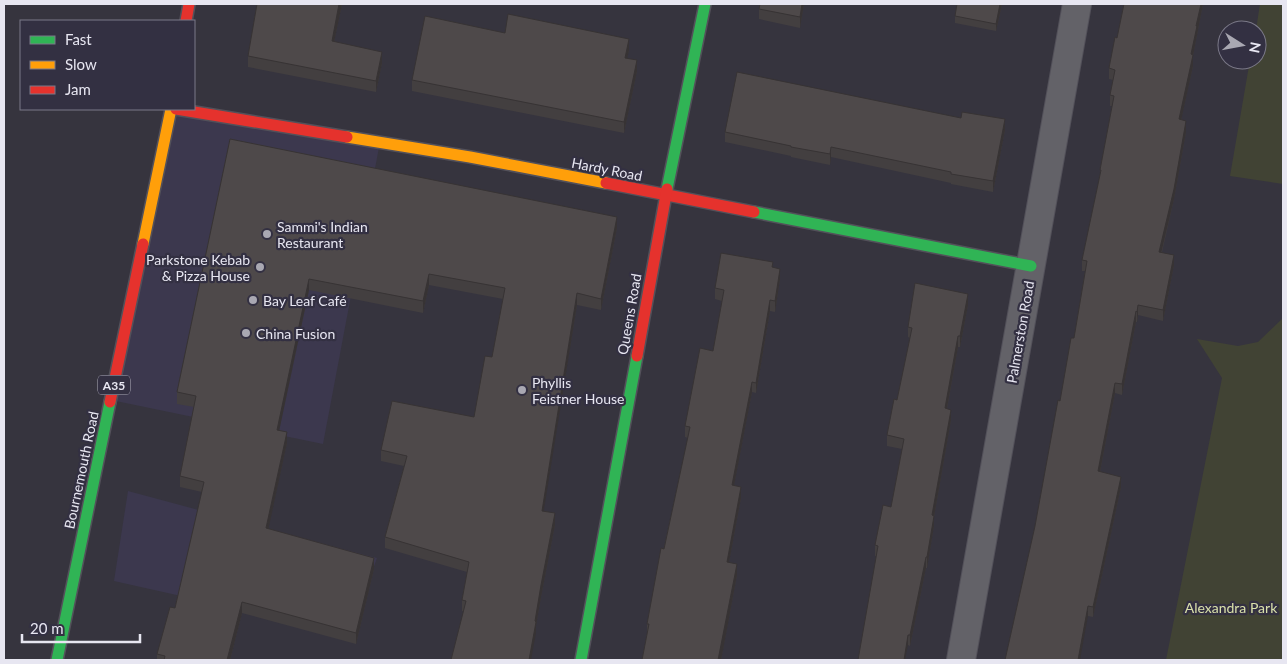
<svg xmlns="http://www.w3.org/2000/svg" width="1287" height="664" viewBox="0 0 1287 664" font-family="Lato,sans-serif">
<style>
.built{fill:#3c384e}
.green{fill:#414334}
.lines{fill:none;stroke-linecap:round;stroke-linejoin:round}
.street-casing{stroke:#53515a;stroke-width:30}
.fast-casing{stroke:#53515a;stroke-width:14}
.slow-casing{stroke:#53515a;stroke-width:14}
.jam-casing{stroke:#53515a;stroke-width:14}
.street{stroke:#636268;stroke-width:28}
.fast{stroke:#30b455;stroke-width:11}
.slow{stroke:#ff9f0a;stroke-width:11}
.jam{stroke:#e5322d;stroke-width:11}
.wall{fill:#433f40}
.shaded-wall{fill:#373334}
.building{fill:#4e494a;stroke:#373334}
.poi-dot{fill:#a9a8b2;stroke:#333042;stroke-width:2}
.labels{text-anchor:middle;dominant-baseline:central;stroke-width:4.5;stroke-linejoin:round;paint-order:stroke}
.shield{fill:#333042;stroke:#b1afbc;stroke-width:1}
.shield-label{font-size:12px;font-weight:bold;fill:#e7e6f1}
.street-label{font-size:14px;fill:#e7e6f1;stroke:#333042}
.poi-label{font-size:14px;fill:#e7e6f1;stroke:#333042;text-anchor:start}
.park-label{font-size:14px;fill:#d9e0aa;stroke:#333042}
</style>
<rect width="100%" height="100%" fill="#36343e"/>
<g class="built">
<path d="M171 109 380 142 323 444 111 400Z"/>
<path d="M128 491 377 558 373 569 181 596 114 581Z"/>
</g>
<g class="green">
<path d="M1260 4H1283V184L1230 176 1250 60H1257V30H1256Z"/>
<path d="M1283 318V660H1166L1222 378 1197 339 1238 346 1258 342Z"/>
</g>
<g class="lines">
<g class="street-casing">
<path id="street" d="M961 660 1077 4"/>
</g>
<g class="fast-casing">
<g id="fast">
<path d="M667 189 705 4"/>
<path d="M754 212 1031 266"/>
<path d="M57 660 110 402"/>
<path d="M581 660 637 356"/>
</g>
</g>
<g class="slow-casing">
<g id="slow">
<path d="M347 137 470 157 606 183"/>
<path d="M143 244 171 109"/>
</g>
</g>
<g class="jam-casing">
<g id="jam">
<path d="M186 21 189 4"/>
<path d="M176 109 347 137"/>
<path d="M606 183 754 212"/>
<path d="M637 356 667 189"/>
<path d="M110 402 143 244"/>
</g>
</g>
<use href="#street" class="street"/>
<use href="#fast" class="fast"/>
<use href="#slow" class="slow"/>
<use href="#jam" class="jam"/>
</g>
<g class="wall">
<path d="M257 4H342L334 42 382 63 376 92 248 67V56Z"/>
<path d="M804 4 800 28 759 19V9Z"/>
<path d="M957 4H1002L996 31 955 23V16Z"/>
<path d="M1124 4H1203L1193 56V66L1181 120 1186 132 1174 199 1162 252 1174 265 1163 321 1138 315 1137 322H1136L1122 395 1115 393 1100 472 1121 487 1093 617 1088 616 1035 526 1060 401 1074 338 1085 271H1082V260L1100 176V170L1112 106H1110V95L1113 80 1109 79V68L1117 38Z"/>
<path d="M505 33 629 50 627 58 637 71 624 133 412 91V80Z"/>
<path d="M1005 130 993 192 951 184V183L831 157 830 165 791 157V156L725 142V132Z"/>
<path d="M230 139 617 228 601 310 577 305 543 511 555 525 541 597 536 626V633L462 611V600L467 572 385 548V537L404 466 381 461V450L474 417 492 357 503 299 429 285 423 313 309 290 279 430 287 443 268 529 374 569 356 644 242 613 230 660H157V654L175 608 202 492 180 487V476L194 407 177 404V392Z"/>
<path d="M773 267 780 279 775 312 770 311 756 393 752 392 734 485 741 498 729 562 737 575 721 660H642L647 634V624L688 438 685 437V426L713 351 722 301 715 299V288Z"/>
<path d="M968 305 960 347H958L947 409 951 420 934 517V526L927 568H926L910 646 908 645 876 556H875V545L891 507 902 449 887 446V435L897 400 910 338 908 337V327Z"/>
</g>
<g class="shaded-wall">
<path d="M339 4H342L332 52V41Z"/>
<path d="M802 4H804L800 28V17Z"/>
<path d="M1000 4H1002L996 31V24Z"/>
<path d="M1201 4H1203L1193 56V66L1179 130V119L1196 26Z"/>
<path d="M629 39V50L625 69V58Z"/>
<path d="M382 52V63L376 92V81Z"/>
<path d="M637 60V71L624 133V122Z"/>
<path d="M1005 119V130L993 192V181Z"/>
<path d="M1186 121V132L1174 199 1159 262V252Z"/>
<path d="M831 147V157L830 165V154Z"/>
<path d="M617 217V228L601 310V299Z"/>
<path d="M1174 255V265L1163 321V310Z"/>
<path d="M780 269V279L775 312V301Z"/>
<path d="M429 274V285L423 313V301Z"/>
<path d="M309 279V290L277 441V430Z"/>
<path d="M577 293V305L542 522V511Z"/>
<path d="M968 294V305L960 347V336Z"/>
<path d="M770 300V311L756 393V383Z"/>
<path d="M1138 305V315L1137 322V312Z"/>
<path d="M1136 311V322L1122 395V384Z"/>
<path d="M958 336V347L945 419V408Z"/>
<path d="M752 382V392L732 496V485Z"/>
<path d="M1115 383V393L1098 482V471Z"/>
<path d="M951 410V420L934 517V526L927 568V557L932 515Z"/>
<path d="M287 432V443L266 540V528Z"/>
<path d="M1121 477V487L1093 617V607Z"/>
<path d="M741 487V498L727 573V562Z"/>
<path d="M555 513V525L541 597 536 626V633L531 660H529L541 585Z"/>
<path d="M926 557V568L910 646V635Z"/>
<path d="M374 558V569L356 644V633Z"/>
<path d="M737 564V575L723 650 721 660H718Z"/>
<path d="M242 602V613L230 660H227Z"/>
<path d="M1088 606V616L1080 660H1078Z"/>
<path d="M908 635V645L905 660H904Z"/>
</g>
<g class="building">
<path d="M257 4H339L332 41 382 52 376 81 248 56Z"/>
<path d="M760 4H802L800 17 759 9Z"/>
<path d="M957 4H1000L996 24 955 16Z"/>
<path d="M1124 4H1201L1196 26H1197L1191 54 1193 55 1179 119 1186 121 1174 189 1159 252 1174 255 1163 310 1138 305 1137 312 1136 311 1122 384 1115 383 1098 471 1121 477 1093 607 1088 606 1078 660H1005L1035 526 1058 400 1060 401 1071 338H1074L1087 261 1082 260 1101 170H1100L1114 96 1110 95 1115 70 1109 68 1115 37 1117 38Z"/>
<path d="M508 14 629 39 625 58 637 60 624 122 412 80 425 16 505 33Z"/>
<path d="M737 72 961 118 962 112 1005 119 993 181 951 174V172L831 147 830 154 791 147V146L725 132Z"/>
<path d="M230 139 617 217 601 299 577 293 542 511 555 513 541 585 535 621 536 622 529 660H451L466 601 462 600 469 562 385 537 407 456 381 450 392 401 474 417 485 356 492 357 505 288 429 274 423 301 309 279 277 430 287 432 266 528 374 558 356 633 242 602 227 660H164L165 656 157 654 170 607 175 608 204 482 180 476 196 396 177 392Z"/>
<path d="M721 253 773 262 772 267 780 269 775 301 770 300 756 383 752 382 732 485 741 487 727 562 737 564 718 660H642L649 624H647L661 548 664 549 690 427 685 426 700 348 713 351 724 290 715 288Z"/>
<path d="M915 283 968 294 960 336H958L945 408 951 410 932 515 934 516 927 557H926L910 635H908L904 660H858L878 546 875 545 883 505 891 507 904 439 887 435 894 399 897 400 912 328 908 327Z"/>
</g>
<g class="poi-dot">
<circle cx="267" cy="234" r="5"/>
<circle cx="260" cy="267" r="5"/>
<circle cx="253" cy="300" r="5"/>
<circle cx="246" cy="333" r="5"/>
<circle cx="522" cy="390" r="5"/>
</g>
<g class="labels">
<rect class="shield" x="98" y="375.5" width="32" height="19" rx="4"/>
<g class="shield-label">
<text x="114" y="385">A35</text>
</g>
<g class="street-label">
<text transform="translate(607 169) rotate(11)">Hardy Road</text>
<text transform="translate(629 314) rotate(-80)">Queens Road</text>
<text transform="translate(1020 332) rotate(-80)">Palmerston Road</text>
<text transform="translate(81 470) rotate(-78)">Bournemouth Road</text>
</g>
<g class="poi-label">
<text x="277" y="226">Sammi's Indian<tspan x="277" dy="16">Restaurant</tspan></text>
<text x="250" y="259" text-anchor="end">Parkstone Kebab<tspan x="250" dy="16">&amp; Pizza House</tspan></text>
<text x="263" y="300">Bay Leaf Café</text>
<text x="256" y="333">China Fusion</text>
<text x="532" y="382">Phyllis<tspan x="532" dy="16">Feistner House</tspan></text>
</g>
<g class="park-label">
<text x="1231" y="607">Alexandra Park</text>
</g>
</g>
<rect width="1287" height="664" fill="none" stroke="#e7e6f1" stroke-width="10"/>
<rect x="20" y="20" width="175" height="90" fill="#333042" stroke="#7b7988"/>
<rect x="30" y="36" width="25" height="8" fill="#30b455" stroke="#7b7988"/>
<text x="65" y="45" font-size="15" fill="#e7e6f1">Fast</text>
<rect x="30" y="61" width="25" height="8" fill="#ff9f0a" stroke="#7b7988"/>
<text x="65" y="70" font-size="15" fill="#e7e6f1">Slow</text>
<rect x="30" y="86" width="25" height="8" fill="#e5322d" stroke="#7b7988"/>
<text x="65" y="95" font-size="15" fill="#e7e6f1">Jam</text>
<g transform="translate(1242 45) rotate(101)"><circle r="24" fill="#333042" stroke="#7b7988"/>
<path d="M0-4L9 19L0 12L-9 19Z" fill="#a9a8b2"/>
<text y="-8" font-size="14" font-weight="bold" text-anchor="middle" fill="#e7e6f1">N</text>
</g>
<path d="M22 634v8h118v-8" fill="none" stroke="#e7e6f1" stroke-width="2.5"/>
<text x="30" y="634" font-size="15" fill="#e7e6f1" stroke="#333042" stroke-width="4" paint-order="stroke">20 m</text>
</svg>
